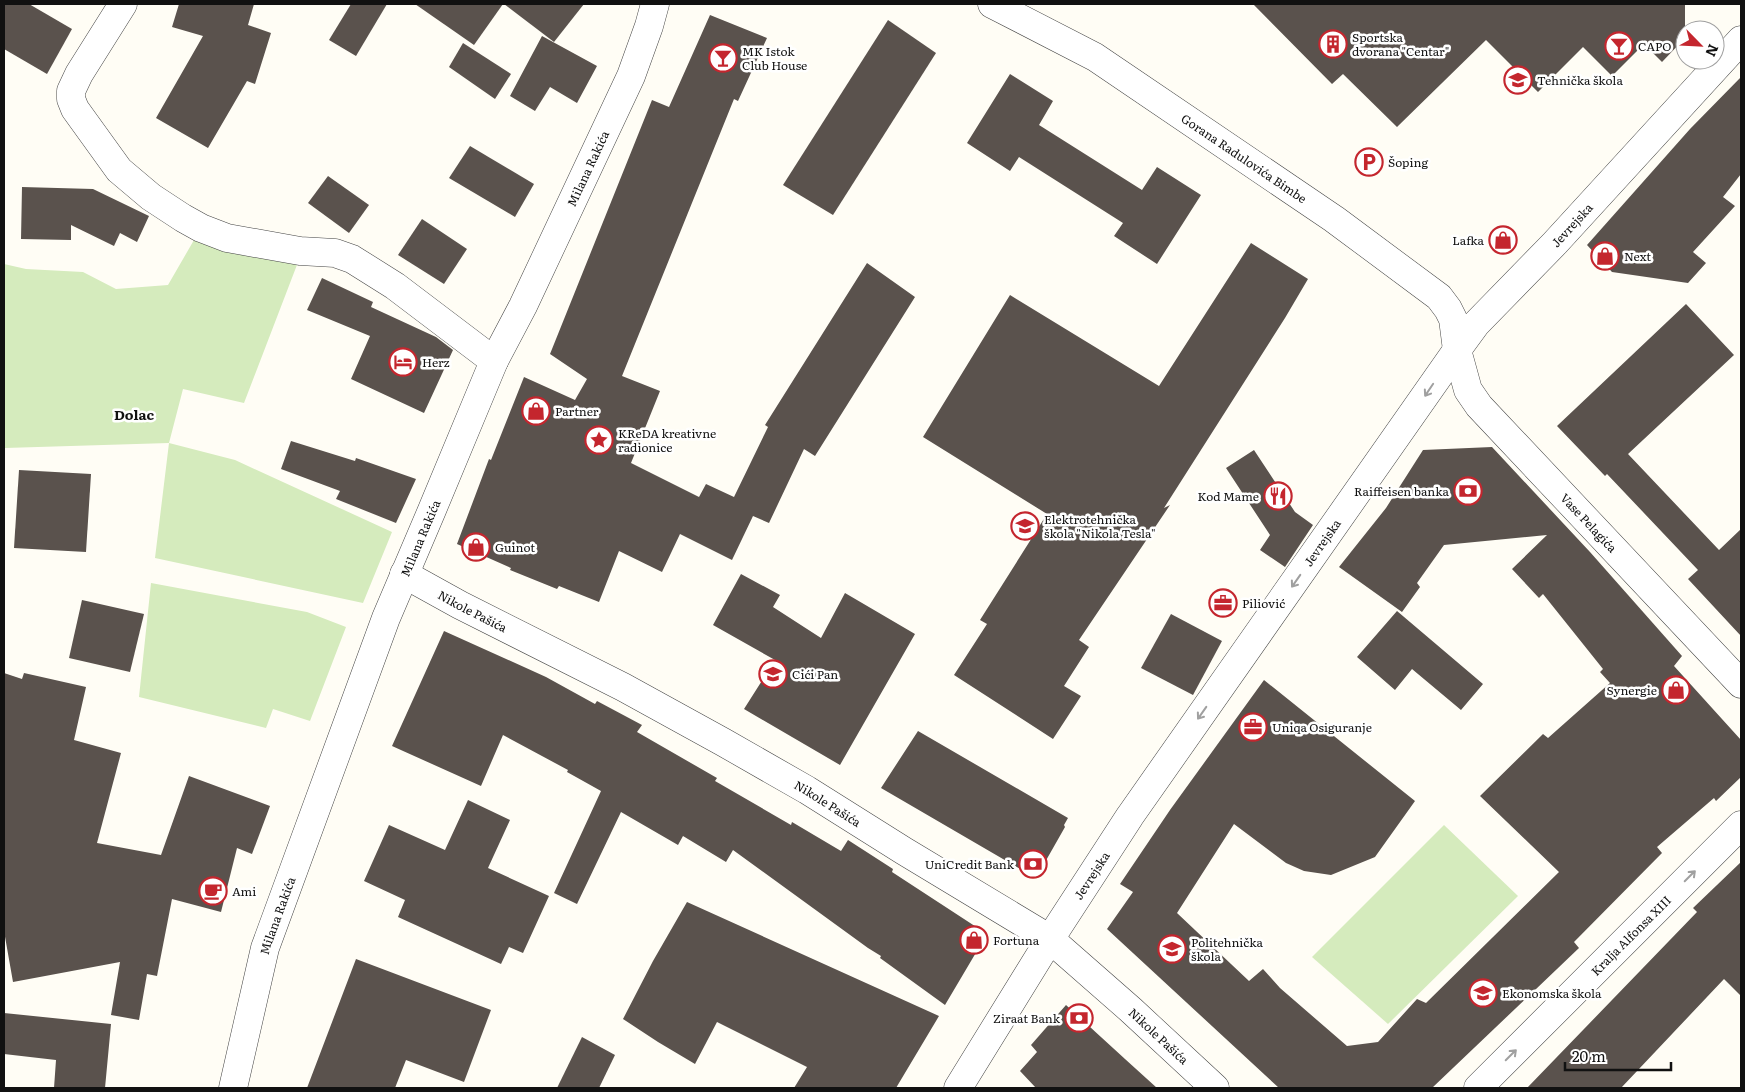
<svg xmlns="http://www.w3.org/2000/svg" width="1745" height="1092" viewBox="0 0 1745 1092" font-family="Literata,serif">
<style>
.green{fill:#d5ebbd}
.building{fill:#5a524d}
.lines{fill:none;stroke-linecap:round;stroke-linejoin:round}
.minor-casing{stroke:#444;stroke-width:29}
.tertiary-casing{stroke:#444;stroke-width:29}
.minor{stroke:#fff;stroke-width:28}
.tertiary{stroke:#fff;stroke-width:28}
.oneway{stroke:#a0a0a0}
.labels{text-anchor:middle;dominant-baseline:central;stroke-width:5;stroke-linejoin:round;paint-order:stroke}
.poi-label{font-size:12px;fill:#111;stroke:#fff;text-anchor:start}
.street-label{font-size:12px;fill:#111;stroke:#fff}
.neighbourhood-label{font-size:14px;font-weight:bold;fill:#111;stroke:#fff}
</style>
<rect width="100%" height="100%" fill="#fffdf5"/>
<g class="green">
<path d="M194 240 229 250 300 257 244 403 183 389 169 443 235 460 392 532 363 603 155 558 169 443 5 448 4 455V264L26 269 83 272 116 289 168 285Z"/>
<path d="M151 583 307 612 346 627 310 721 273 709 266 728 139 697Z"/>
<path d="M1444 825 1518 896 1388 1024 1312 957Z"/>
</g>
<g class="building">
<path d="M4 4H29L72 29 47 74 4 49Z"/>
<path d="M179 4H254L248 25 271 33 255 84 247 81 208 148 156 118 203 36 172 27Z"/>
<path d="M351 4H387L356 56 329 40Z"/>
<path d="M415 4H503L474 45Z"/>
<path d="M504 4H584L554 42Z"/>
<path d="M1253 4H1685V38L1662 62 1644 44 1612 76 1583 47 1538 92 1486 40 1397 127 1343 74 1332 84Z"/>
<path d="M710 15 767 38 738 101 734 99 622 376 660 391 631 463 699 497 706 484 734 497 768 427 765 425 867 263 915 297 815 456 804 449 769 523 753 516 732 560 680 534 662 572 619 551 599 602 559 586 557 589 510 570 511 568 457 544 489 459 491 460 524 377 575 400 587 379 550 354 652 100 669 107Z"/>
<path d="M888 20 936 53 833 215 783 185Z"/>
<path d="M542 36 597 66 577 103 550 87 535 111 510 96Z"/>
<path d="M463 43 511 74 495 99 449 67Z"/>
<path d="M1010 74 1053 101 1039 125 1142 190 1157 167 1201 195 1157 264 1114 236 1123 223 1019 157 1010 171 967 143Z"/>
<path d="M1741 77V174L1723 197 1735 206 1693 252 1706 263 1688 283 1612 272 1587 245 1690 129Z"/>
<path d="M470 146 534 184 515 217 449 178Z"/>
<path d="M328 176 369 205 349 233 308 203Z"/>
<path d="M22 187 93 189 149 216 137 242 120 233 114 246 71 225V240L21 239Z"/>
<path d="M422 219 467 249 444 284 398 255Z"/>
<path d="M1251 243 1308 279 1285 318 1164 508 1170 505 1079 640 1089 647 1064 686 1081 696 1053 739 954 675 987 624 980 620 1047 514 923 437 1010 295 1159 386Z"/>
<path d="M322 278 373 302 371 307 436 337 453 350 424 413 351 379 370 336 307 310Z"/>
<path d="M1686 304 1734 355 1628 454 1719 550 1741 529V636L1688 579 1698 570 1607 474 1605 476 1557 426Z"/>
<path d="M291 441 355 461 356 458 416 479 396 523 336 499 340 491 281 469Z"/>
<path d="M1492 447 1590 552 1682 656 1674 666 1741 740V777L1716 801 1714 798 1657 847 1662 853 1574 942 1579 948 1432 1088H1279L1107 929 1133 892 1120 884 1170 810 1264 680 1415 801 1375 857 1331 875 1304 871 1286 863 1234 824 1177 913 1249 981 1263 969 1280 988 1347 1046 1378 1042 1417 999 1426 1003 1559 872 1480 796 1543 734 1548 738 1610 683 1600 672 1603 669 1543 594 1539 598 1512 569 1547 535 1444 545 1417 583 1420 587 1402 612 1339 567 1386 508 1423 450Z"/>
<path d="M1254 450 1295 512 1313 525 1285 567 1260 550 1270 535 1226 468Z"/>
<path d="M19 470 91 474 86 552 14 548Z"/>
<path d="M741 574 780 595 773 607 821 638 845 593 915 634 840 765 744 709 775 660 713 625Z"/>
<path d="M82 600 144 614 130 672 69 658Z"/>
<path d="M1397 611 1483 684 1461 710 1412 669 1395 690 1357 657Z"/>
<path d="M1171 614 1222 641 1193 695 1141 668Z"/>
<path d="M444 631 546 677 595 704 597 701 642 725 637 732 717 778 715 781 791 825 792 822 841 851 848 840 893 869 892 872 987 934 945 1005 880 958 881 956 868 948 733 850 726 862 683 836 678 845 621 812 577 904 554 893 601 791 567 772 568 770 503 735 481 786 392 746Z"/>
<path d="M4 673 22 679 24 673 86 687 74 740 121 753 97 843 161 855 189 776 270 806 252 854 237 848 221 912 172 899 157 976 147 974 139 1020 111 1015 120 962 13 982 4 931Z"/>
<path d="M918 731 1068 818 1064 825 1065 827 1040 871 1038 870 1034 877 881 788Z"/>
<path d="M468 800 510 820 488 868 549 896 523 953 509 947 501 964 398 917 405 900 364 881 389 825 445 850Z"/>
<path d="M1741 862V996L1724 979 1621 1088H1527L1697 912 1693 908Z"/>
<path d="M687 902 939 1016 896 1088H794L807 1067 717 1022 695 1064 658 1042 623 1019 653 961Z"/>
<path d="M356 959 491 1010 464 1082 406 1060 395 1088H307Z"/>
<path d="M1066 1005 1125 1059 1157 1088H1036L1020 1071 1037 1052 1031 1045Z"/>
<path d="M4 1013 111 1024 105 1088H54L56 1060 4 1054Z"/>
<path d="M582 1037 615 1055 599 1088H557Z"/>
</g>
<g class="lines">
<g class="minor-casing">
<g id="minor">
<path d="M123 4 79 74 71 91V99L75 109 119 170 151 197 183 218 201 228 227 238 300 251 335 253 352 259 395 286 494 361"/>
<path id="s1" d="M404 574 460 605 623 687 723 742 807 790 904 851 1050 939 1131 1010 1215 1088"/>
<path id="s2" d="M233 1088 265 948 386 618 432 510 494 361 523 306 631 76 649 26 655 4"/>
<path id="s3" d="M958 1088 1050 939 1130 816 1457 350 1476 324 1555 243 1741 40"/>
<path id="s4" d="M1478 1088 1741 825"/>
</g>
</g>
<g class="tertiary-casing">
<g id="tertiary">
<path id="s5" d="M992 4 1095 57 1334 219 1439 297 1448 309 1453 319 1457 350 1468 390 1479 406 1741 684"/>
</g>
</g>
<use href="#minor" class="minor"/>
<use href="#tertiary" class="tertiary"/>
</g>
<defs><path id="oneway-shaft" d="M-6 0H5M1.5-3L5.5 0L1.5 3" fill="none" stroke-width="1.6" stroke-linecap="round" stroke-linejoin="round" transform="scale(1.25)"/></defs>
<g class="oneway">
<use href="#oneway-shaft" transform="translate(1429 390) rotate(124)"/>
<use href="#oneway-shaft" transform="translate(1296 581) rotate(125)"/>
<use href="#oneway-shaft" transform="translate(1202 713) rotate(125)"/>
<use href="#oneway-shaft" transform="translate(1690 876) rotate(-45)"/>
<use href="#oneway-shaft" transform="translate(1511 1055) rotate(-45)"/>
</g>
<defs>
<g id="building-ring" transform="scale(1.4375)"><circle r="9.5" fill="#fff" stroke="#c4262e" stroke-width="1.5"/><path d="M-4-6H4V6H1V3H-1V6H-4ZM-2.5-4.3h1.7v1.8h-1.7ZM.8-4.3h1.7v1.8H.8ZM-2.5-1h1.7V.8h-1.7ZM.8-1h1.7V.8H.8Z" fill="#c4262e"/></g>
<g id="bar-ring" transform="scale(1.4375)"><circle r="9.5" fill="#fff" stroke="#c4262e" stroke-width="1.5"/><path d="M-6-5H6L.8 .8V4.5H3.5V6h-7V4.5H-.8V.8Z" fill="#c4262e"/></g>
<g id="school-ring" transform="scale(1.4375)"><circle r="9.5" fill="#fff" stroke="#c4262e" stroke-width="1.5"/><path d="M0-5L7-2L0 1L-7-2ZM-4 1L0 2.5L4 1V4Q0 6-4 4Z" fill="#c4262e"/></g>
<g id="parking-ring" transform="scale(1.4375)"><circle r="9.5" fill="#fff" stroke="#c4262e" stroke-width="1.5"/><path d="M-3.5-5.5H1a3.5 3.5 0 0 1 0 7H-1V5.5H-3.5ZM-1-3.4V-.6H.8a1.4 1.4 0 0 0 0-2.8Z" fill="#c4262e"/></g>
<g id="shop-ring" transform="scale(1.4375)"><circle r="9.5" fill="#fff" stroke="#c4262e" stroke-width="1.5"/><path d="M-5-2.5h2.3a2.7 3.5 0 0 1 5.4 0H5L5.5 6h-11ZM-1.5-2.5h3a1.5 2.3 0 0 0-3 0Z" fill="#c4262e"/></g>
<g id="hotel-ring" transform="scale(1.4375)"><circle r="9.5" fill="#fff" stroke="#c4262e" stroke-width="1.5"/><path d="M-6-4.5h1.5V1H6V5H4.5V3h-9V5H-6ZM-4 0a1.8 1.8 0 1 1 3.6 0ZM.5 0V-2.5h3Q6-2.5 6 0Z" fill="#c4262e"/></g>
<g id="sight-ring" transform="scale(1.4375)"><circle r="9.5" fill="#fff" stroke="#c4262e" stroke-width="1.5"/><path d="M0-6L1.8-2.2L6-1.7L2.9 1.2L3.7 5.4L0 3.3L-3.7 5.4L-2.9 1.2L-6-1.7L-1.8-2.2Z" fill="#c4262e"/></g>
<g id="bank-ring" transform="scale(1.4375)"><circle r="9.5" fill="#fff" stroke="#c4262e" stroke-width="1.5"/><path d="M-6-4H6V4H-6ZM0-2.3a2.3 2.3 0 1 0 0 4.6a2.3 2.3 0 1 0 0-4.6Z" fill="#c4262e"/></g>
<g id="restaurant-ring" transform="scale(1.4375)"><circle r="9.5" fill="#fff" stroke="#c4262e" stroke-width="1.5"/><path d="M-5-6h1v4h1v-4h1v4h1v-4h1v5L-1.5 .5V6h-2V.5L-5-1ZM5-6V6H3V1.5H1.5Q1.5-4 5-6Z" fill="#c4262e"/></g>
<g id="office-ring" transform="scale(1.4375)"><circle r="9.5" fill="#fff" stroke="#c4262e" stroke-width="1.5"/><path d="M-6-3h4V-5.5h4V-3h4V5H-6ZM-1-4.5V-3h2v-1.5ZM-6 0V1H6V0Z" fill="#c4262e"/></g>
<g id="cafe-ring" transform="scale(1.4375)"><circle r="9.5" fill="#fff" stroke="#c4262e" stroke-width="1.5"/><path d="M-5.5-4.5H6V0H3Q3 3.5 0 3.5H-2.5Q-5.5 3.5-5.5 0ZM3-3.2v2h1.7v-2ZM-6 4.5H4V6H-6Z" fill="#c4262e"/></g>
</defs>
<g fill-rule="evenodd">
<use href="#building-ring" x="1333" y="44"/>
<use href="#bar-ring" x="1619" y="46"/>
<use href="#bar-ring" x="723" y="58"/>
<use href="#school-ring" x="1518" y="80"/>
<use href="#parking-ring" x="1369" y="162"/>
<use href="#shop-ring" x="1503" y="240"/>
<use href="#shop-ring" x="1605" y="256"/>
<use href="#hotel-ring" x="403" y="362"/>
<use href="#shop-ring" x="536" y="411"/>
<use href="#sight-ring" x="599" y="440"/>
<use href="#bank-ring" x="1468" y="491"/>
<use href="#restaurant-ring" x="1278" y="496"/>
<use href="#school-ring" x="1025" y="526"/>
<use href="#shop-ring" x="476" y="547"/>
<use href="#office-ring" x="1223" y="603"/>
<use href="#school-ring" x="773" y="674"/>
<use href="#shop-ring" x="1676" y="690"/>
<use href="#office-ring" x="1253" y="727"/>
<use href="#bank-ring" x="1033" y="864"/>
<use href="#cafe-ring" x="213" y="891"/>
<use href="#shop-ring" x="974" y="940"/>
<use href="#school-ring" x="1172" y="949"/>
<use href="#school-ring" x="1483" y="993"/>
<use href="#bank-ring" x="1079" y="1018"/>
</g>
<g class="labels">
<g class="poi-label">
<text x="1352" y="37">Sportska<tspan x="1352" dy="14">dvorana "Centar"</tspan></text>
<text x="1638" y="46">CAPO</text>
<text x="742" y="51">MK Istok<tspan x="742" dy="14">Club House</tspan></text>
<text x="1537" y="80">Tehnička škola</text>
<text x="1388" y="162">Šoping</text>
<text x="1484" y="240" text-anchor="end">Lafka</text>
<text x="1624" y="256">Next</text>
<text x="422" y="362">Herz</text>
<text x="555" y="411">Partner</text>
<text x="618" y="433">KReDA kreativne<tspan x="618" dy="14">radionice</tspan></text>
<text x="1449" y="491" text-anchor="end">Raiffeisen banka</text>
<text x="1259" y="496" text-anchor="end">Kod Mame</text>
<text x="1044" y="519">Elektrotehnička<tspan x="1044" dy="14">škola "Nikola Tesla"</tspan></text>
<text x="495" y="547">Guinot</text>
<text x="1242" y="603">Piliović</text>
<text x="792" y="674">Cići Pan</text>
<text x="1657" y="690" text-anchor="end">Synergie</text>
<text x="1272" y="727">Uniqa Osiguranje</text>
<text x="1014" y="864" text-anchor="end">UniCredit Bank</text>
<text x="232" y="891">Ami</text>
<text x="993" y="940">Fortuna</text>
<text x="1191" y="942">Politehnička<tspan x="1191" dy="14">škola</tspan></text>
<text x="1502" y="993">Ekonomska škola</text>
<text x="1060" y="1018" text-anchor="end">Ziraat Bank</text>
</g>
<g class="street-label">
<text stroke="none"><textPath href="#s5" startOffset="296">Gorana Radulovića Bimbe</textPath></text>
<text stroke="none"><textPath href="#s2" startOffset="988">Milana Rakića</textPath></text>
<text stroke="none"><textPath href="#s3" startOffset="1061">Jevrejska</textPath></text>
<text stroke="none"><textPath href="#s5" startOffset="814">Vase Pelagića</textPath></text>
<text stroke="none"><textPath href="#s2" startOffset="582">Milana Rakića</textPath></text>
<text stroke="none"><textPath href="#s3" startOffset="656">Jevrejska</textPath></text>
<text stroke="none"><textPath href="#s1" startOffset="78">Nikole Pašića</textPath></text>
<text stroke="none"><textPath href="#s1" startOffset="482">Nikole Pašića</textPath></text>
<text stroke="none"><textPath href="#s3" startOffset="251">Jevrejska</textPath></text>
<text stroke="none"><textPath href="#s2" startOffset="178">Milana Rakića</textPath></text>
<text stroke="none"><textPath href="#s4" startOffset="216">Kralja Alfonsa XIII</textPath></text>
<text stroke="none"><textPath href="#s1" startOffset="888">Nikole Pašića</textPath></text>
</g>
<g class="neighbourhood-label">
<text x="134" y="414">Dolac</text>
</g>
</g>
<rect width="1745" height="1092" fill="none" stroke="#111111" stroke-width="10"/>
<g transform="translate(1700 45) rotate(114)"><circle r="24" fill="#ffffff" stroke="#a0a0a0"/>
<path d="M0-4L9 19L0 12L-9 19Z" fill="#c4262e"/>
<text y="-8" font-size="14" font-weight="bold" text-anchor="middle" fill="#111111">N</text>
</g>
<path d="M1565 1062v8h106v-8" fill="none" stroke="#111111" stroke-width="2.5"/>
<text x="1572" y="1062" font-size="15" fill="#111111" stroke="#ffffff" stroke-width="4" paint-order="stroke">20 m</text>
</svg>
